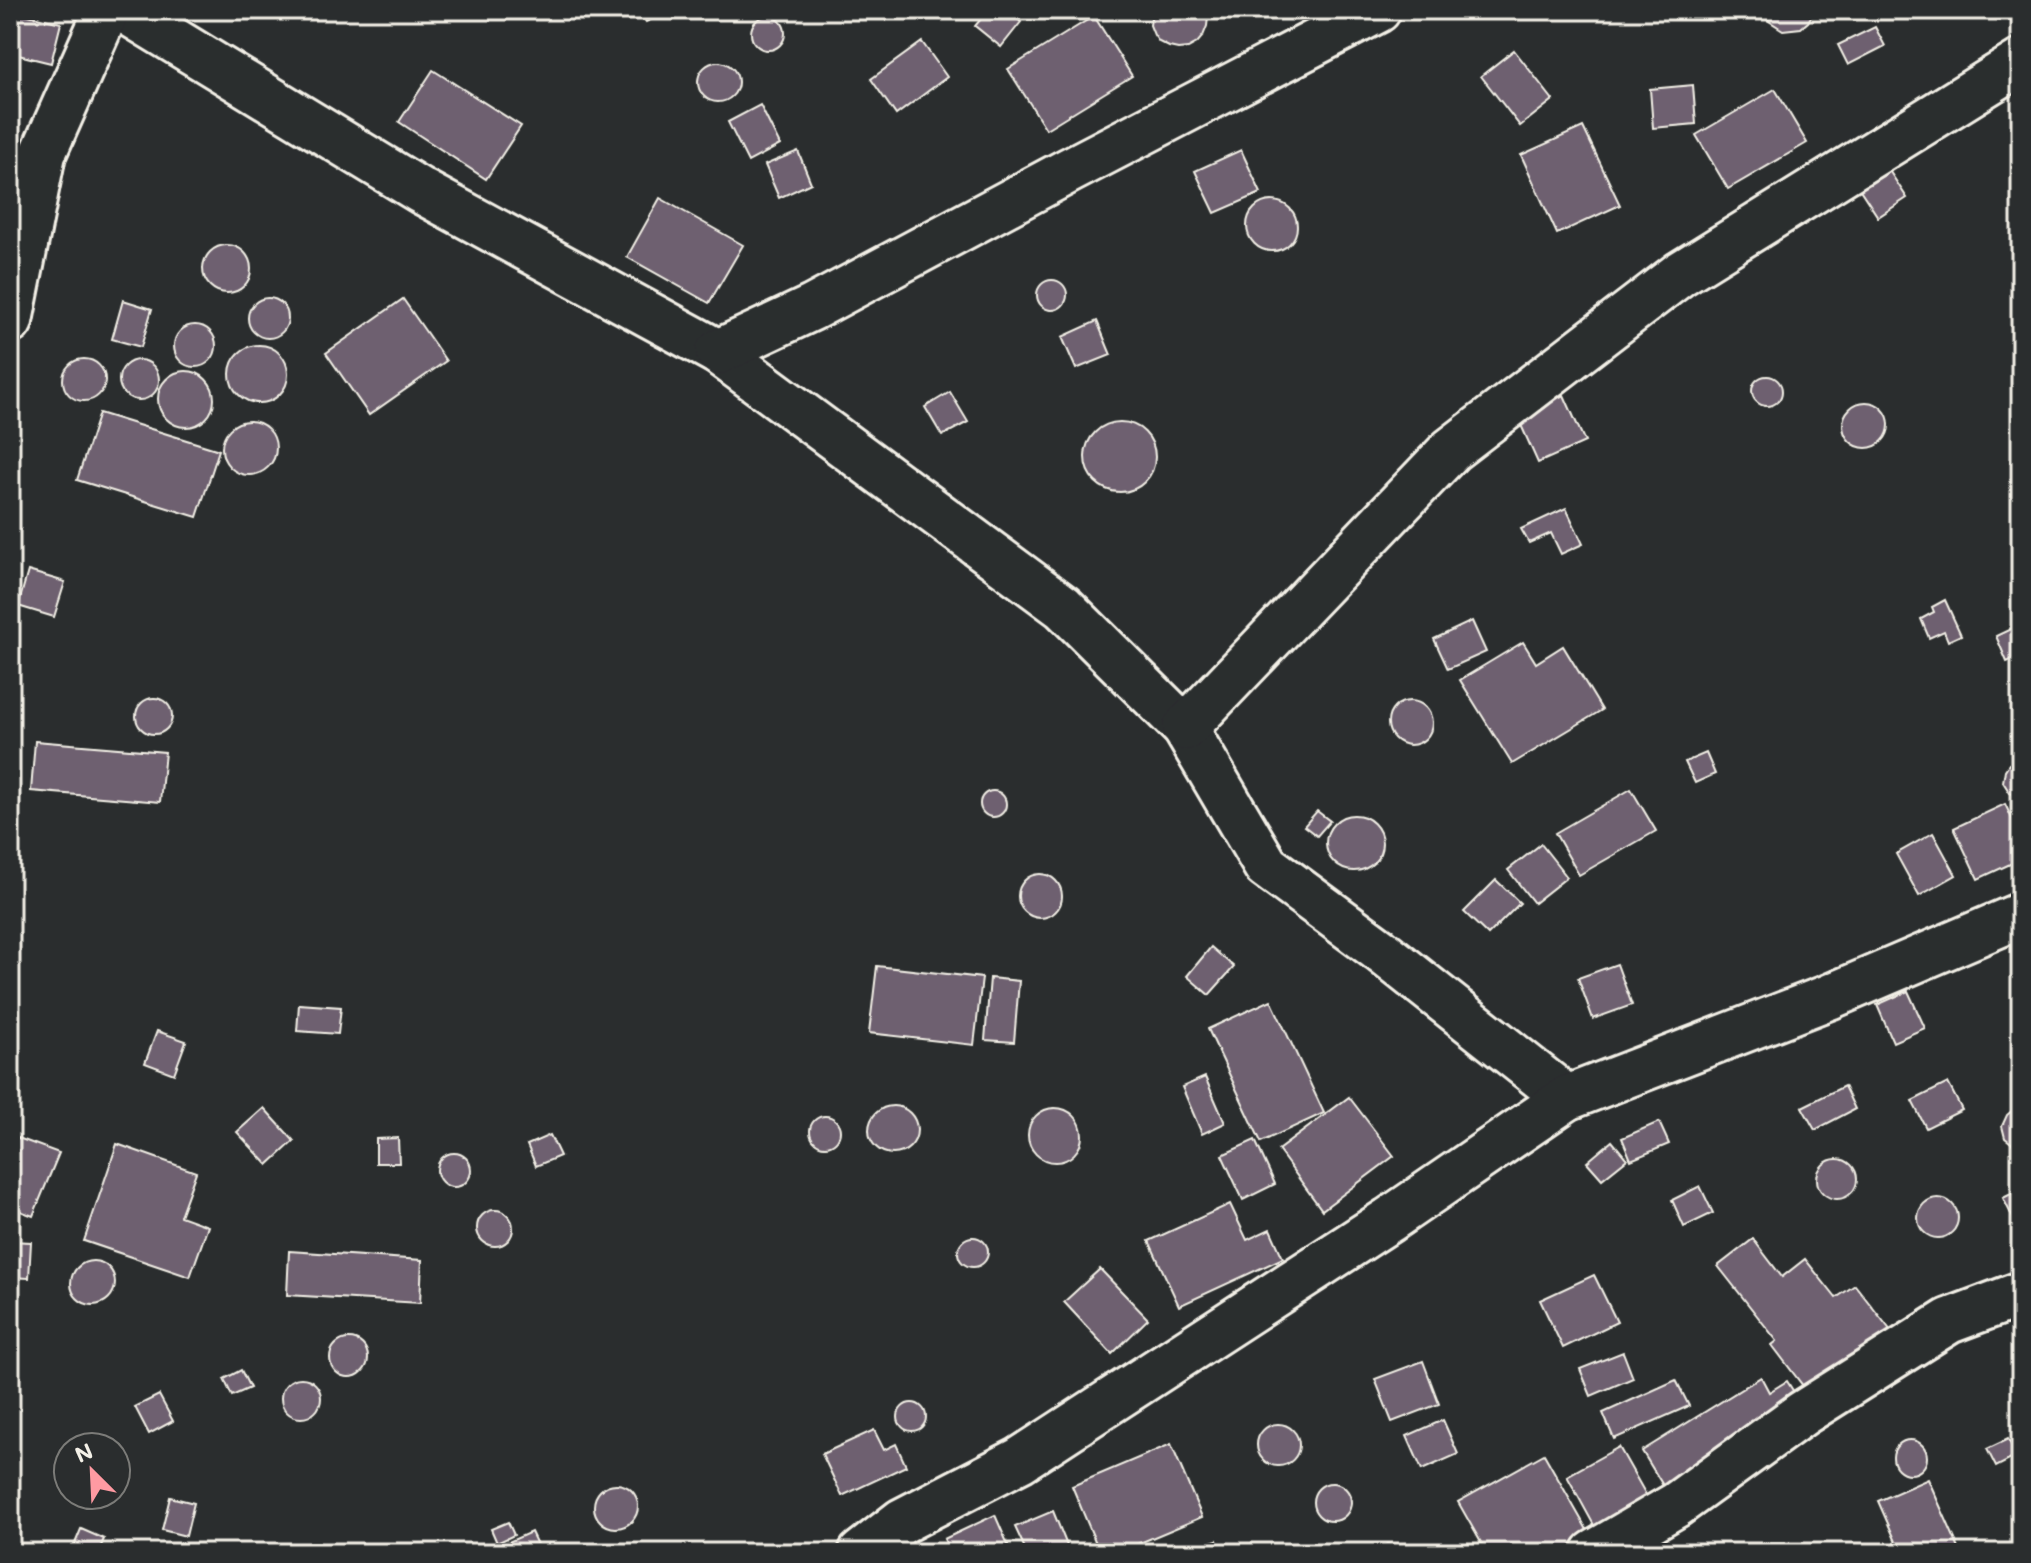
<svg xmlns="http://www.w3.org/2000/svg" width="2031" height="1563" viewBox="0 0 2031 1563" font-family="Mali,sans-serif">
<style>
.building{fill:#6e616f;stroke:#f4f1e8;stroke-width:2}
.lines{fill:none;stroke-linecap:round;stroke-linejoin:round}
.street-casing{stroke:#f4f1e8;stroke-width:50}
.street{stroke:#2a2d2e;stroke-width:44}
</style>
<rect width="100%" height="100%" fill="#2a2d2e"/>
<filter id="ink" filterUnits="userSpaceOnUse"><feTurbulence type="fractalNoise" baseFrequency=".0125" numOctaves="2"/><feDisplacementMap in="SourceGraphic" scale="16" xChannelSelector="R" yChannelSelector="G"/><feConvolveMatrix kernelMatrix="1 2 1 2 8 2 1 2 1" color-interpolation-filters="sRGB"/></filter>
<g filter="url(#ink)">
<g class="building">
<path d="M568 10H602L598 16 584 20 572 15Z"/>
<path d="M641 10H672L646 22Z"/>
<path d="M988 10H1007L1021 22 1001 47 975 26Z"/>
<path d="M1152 10H1206L1208 17 1207 26 1203 36 1197 43 1188 48 1178 49 1169 47 1159 42 1154 35 1150 25Z"/>
<path d="M1763 10H1815L1808 22 1801 28 1783 30 1769 21Z"/>
<path d="M20 13 61 23 51 63 10 53Z"/>
<circle cx="768" cy="33" r="17"/>
<path d="M1094 16 1132 76 1046 129 1008 69Z"/>
<path d="M1875 27 1885 46 1848 65 1838 45Z"/>
<path d="M922 42 947 77 896 115 871 79Z"/>
<path d="M1514 50 1553 100 1520 126 1481 76Z"/>
<circle cx="718" cy="82" r="20"/>
<path d="M433 70 521 126 486 179 399 122Z"/>
<path d="M1693 85 1696 124 1653 128 1650 89Z"/>
<path d="M1775 89 1807 143 1728 189 1696 135Z"/>
<path d="M760 105 780 145 748 162 728 122Z"/>
<path d="M1583 127 1620 205 1557 234 1521 155Z"/>
<path d="M1241 150 1261 193 1215 213 1195 171Z"/>
<path d="M798 151 811 183 779 198 765 165Z"/>
<path d="M2020 156H2021V179L2016 175 2013 167Z"/>
<path d="M1888 169 1907 198 1878 217 1859 188Z"/>
<path d="M660 198 743 245 709 303 627 257Z"/>
<circle cx="1272" cy="226" r="25"/>
<circle cx="227" cy="269" r="24"/>
<circle cx="1052" cy="295" r="15"/>
<circle cx="268" cy="318" r="20"/>
<path d="M403 299 446 361 369 415 326 353Z"/>
<path d="M123 300 152 309 141 347 112 339Z"/>
<path d="M1097 321 1111 355 1076 369 1062 337Z"/>
<circle cx="195" cy="346" r="21"/>
<circle cx="259" cy="374" r="29"/>
<circle cx="84" cy="380" r="21"/>
<circle cx="139" cy="380" r="20"/>
<circle cx="186" cy="399" r="28"/>
<circle cx="1767" cy="391" r="15"/>
<path d="M950 392 968 422 942 436 925 407Z"/>
<path d="M1564 395 1585 442 1538 463 1517 416Z"/>
<circle cx="1866" cy="425" r="23"/>
<path d="M99 413 219 450 197 517 77 480Z"/>
<circle cx="249" cy="448" r="27"/>
<circle cx="1120" cy="457" r="35"/>
<path d="M1566 508 1583 544 1561 554 1551 533 1529 543 1521 529Z"/>
<path d="M28 571 65 582 54 617 18 606Z"/>
<path d="M1945 600 1961 635 1948 641 1944 631 1929 638 1921 619 1934 612 1932 607Z"/>
<path d="M1472 621 1486 652 1448 669 1434 639Z"/>
<path d="M2021 624V656L2007 662 1996 636Z"/>
<path d="M1523 642 1536 663 1563 646 1602 710 1512 764 1460 680Z"/>
<circle cx="154" cy="716" r="18"/>
<circle cx="1410" cy="723" r="22"/>
<path d="M35 741 165 752 160 802 31 791Z"/>
<path d="M1706 753 1715 774 1695 783 1685 762Z"/>
<path d="M2020 759H2021V797L2010 793 2003 782 2005 770 2009 764Z"/>
<path d="M1631 789 1656 831 1579 875 1555 833Z"/>
<circle cx="993" cy="804" r="13"/>
<path d="M2005 804 2021 837V859L1978 879 1954 828Z"/>
<path d="M1317 811 1330 821 1317 836 1304 826Z"/>
<circle cx="1354" cy="843" r="28"/>
<path d="M1933 833 1956 875 1919 896 1896 854Z"/>
<path d="M1541 844 1567 877 1534 903 1508 870Z"/>
<circle cx="1040" cy="896" r="22"/>
<path d="M1496 880 1520 903 1488 935 1464 912Z"/>
<path d="M1211 947 1234 967 1209 995 1187 976Z"/>
<path d="M1617 964 1632 1005 1593 1019 1578 978Z"/>
<path d="M877 966 982 978 974 1045 869 1033Z"/>
<path d="M990 978 1019 981 1014 1042 985 1040Z"/>
<path d="M1908 991 1925 1028 1893 1042 1877 1005Z"/>
<path d="M1271 1000 1324 1113 1261 1142 1208 1029Z"/>
<path d="M299 1004 341 1007 338 1034 297 1031Z"/>
<path d="M157 1031 186 1041 174 1074 145 1063Z"/>
<path d="M1205 1077 1225 1123 1202 1134 1182 1087Z"/>
<path d="M1948 1083 1962 1110 1926 1128 1912 1101Z"/>
<path d="M1844 1086 1855 1109 1815 1130 1802 1107Z"/>
<path d="M1349 1097 1394 1156 1322 1210 1278 1150Z"/>
<circle cx="893" cy="1130" r="24"/>
<path d="M264 1108 294 1141 268 1165 237 1132Z"/>
<path d="M2020 1108H2021V1147L2015 1146 2005 1138 2002 1126 2007 1115 2013 1110Z"/>
<circle cx="1055" cy="1135" r="27"/>
<circle cx="825" cy="1131" r="15"/>
<path d="M1659 1122 1669 1144 1631 1160 1622 1138Z"/>
<path d="M10 1135 59 1153 33 1216 10 1207Z"/>
<path d="M550 1135 560 1156 536 1166 527 1145Z"/>
<path d="M398 1138 399 1163H376V1139Z"/>
<path d="M1255 1140 1275 1184 1243 1200 1222 1155Z"/>
<path d="M1612 1141 1627 1159 1602 1179 1587 1162Z"/>
<path d="M117 1144 196 1172 180 1216 208 1226 190 1277 84 1241Z"/>
<circle cx="454" cy="1170" r="17"/>
<circle cx="1837" cy="1179" r="20"/>
<path d="M1700 1186 1713 1213 1684 1227 1672 1200Z"/>
<path d="M2021 1189V1234L2003 1198Z"/>
<circle cx="1938" cy="1218" r="20"/>
<path d="M1230 1204 1247 1240 1270 1229 1283 1258 1179 1306 1149 1241Z"/>
<circle cx="495" cy="1228" r="18"/>
<circle cx="973" cy="1252" r="15"/>
<path d="M1753 1239 1782 1277 1805 1259 1836 1298 1855 1285 1895 1336 1813 1399 1772 1345 1777 1341 1718 1266Z"/>
<path d="M10 1241 31 1242 29 1278 10 1277Z"/>
<path d="M289 1251 422 1260 420 1303 287 1295Z"/>
<circle cx="93" cy="1283" r="22"/>
<path d="M1100 1269 1148 1319 1112 1354 1064 1302Z"/>
<path d="M1594 1275 1617 1322 1563 1348 1540 1300Z"/>
<circle cx="349" cy="1358" r="19"/>
<path d="M1623 1352 1633 1378 1591 1396 1580 1369Z"/>
<path d="M1423 1361 1439 1404 1392 1422 1375 1379Z"/>
<path d="M241 1370 250 1388 232 1396 224 1379Z"/>
<path d="M1761 1377 1769 1392 1787 1381 1804 1408 1667 1492 1642 1451Z"/>
<circle cx="301" cy="1398" r="20"/>
<path d="M1676 1380 1689 1406 1614 1439 1603 1413Z"/>
<path d="M159 1395 173 1421 149 1434 135 1407Z"/>
<circle cx="912" cy="1417" r="14"/>
<path d="M1443 1420 1458 1454 1422 1470 1407 1436Z"/>
<circle cx="1278" cy="1445" r="21"/>
<path d="M874 1430 884 1450 896 1444 906 1466 842 1496 822 1454Z"/>
<path d="M2008 1439 2017 1456 1996 1467 1987 1449Z"/>
<circle cx="1910" cy="1457" r="17"/>
<path d="M1171 1444 1202 1517 1116 1553H1100L1072 1486Z"/>
<path d="M1619 1447 1649 1500 1596 1529 1567 1476Z"/>
<path d="M1544 1454 1590 1535 1558 1553H1487L1458 1502Z"/>
<path d="M1928 1479 1961 1553H1901L1878 1501Z"/>
<circle cx="1332" cy="1502" r="19"/>
<circle cx="616" cy="1506" r="22"/>
<path d="M170 1497 194 1503 186 1536 162 1530Z"/>
<path d="M1053 1511 1070 1553H1027L1015 1527Z"/>
<path d="M995 1515 1009 1547 997 1553H951L944 1539Z"/>
<path d="M508 1522 514 1535 497 1543 491 1529Z"/>
<path d="M81 1529 104 1539 98 1553H89L74 1546Z"/>
<path d="M531 1532 541 1553H508L504 1544Z"/>
<path d="M1217 1540 1221 1553H1176Z"/>
<path d="M1387 1544 1401 1547 1407 1553H1373Z"/>
</g>
<g class="lines">
<g class="street-casing">
<g id="street">
<path d="M124 10 421 191 718 352 1063 607 1185 728 1266 866 1380 950 1567 1098"/>
<path d="M10 321 43 154 107 10"/>
<path d="M718 352 812 308 1070 170 1378 10"/>
<path d="M1185 728 1451 450 1680 274 2021 62"/>
<path d="M861 1553 902 1521 1020 1460 1389 1220 1567 1098 1829 997 2021 915"/>
<path d="M1594 1553 1676 1505 1803 1413 1949 1321 2021 1294"/>
</g>
</g>
<use href="#street" class="street"/>
</g>
</g>
<rect width="2031" height="1563" fill="none" stroke="#2a2d2e" stroke-width="40"/>
<rect x="20" y="20" width="1991" height="1523" fill="none" stroke="#f4f1e8" stroke-width="3" filter="url(#ink)"/>
<g transform="translate(92 1471) rotate(336)"><circle r="38" fill="#2a2d2e" stroke="#7b7b78" stroke-width="2"/>
<path d="M0-6L14 30L0 20L-14 30Z" fill="#ff9aa2"/>
<text y="-12" font-size="22" font-weight="bold" text-anchor="middle" fill="#f4f1e8">N</text>
</g>
</svg>
